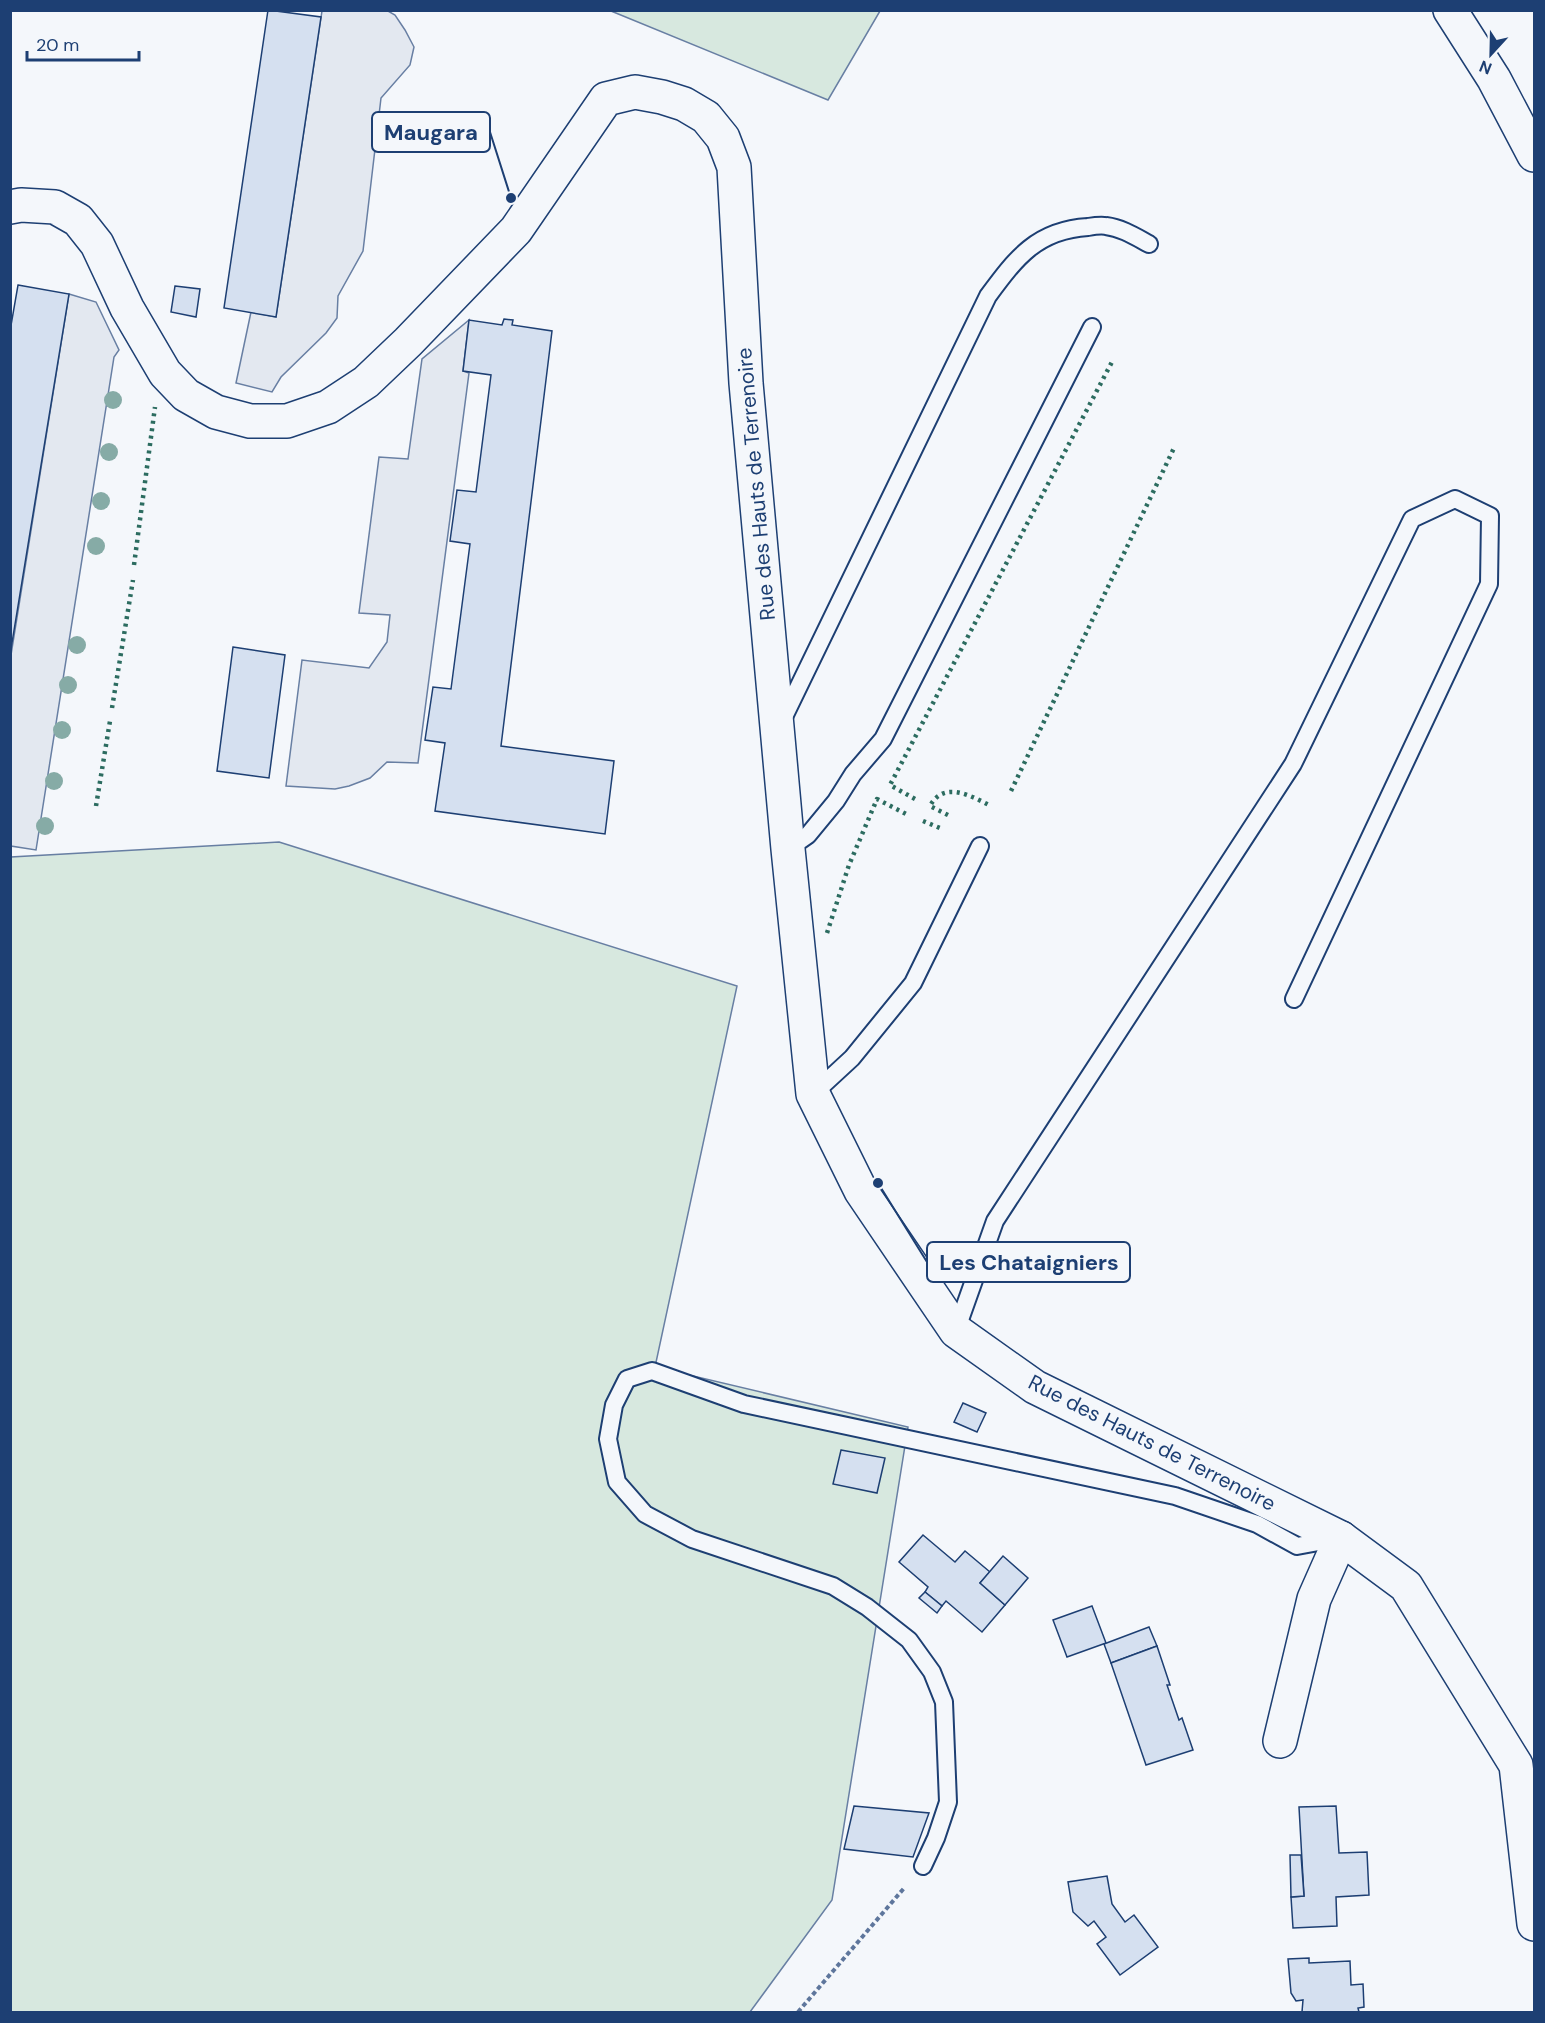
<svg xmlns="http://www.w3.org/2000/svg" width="1545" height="2023" viewBox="0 0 1545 2023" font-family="'DM Sans',sans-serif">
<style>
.green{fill:#d7e8df;stroke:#687fa3;stroke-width:1.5}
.parking{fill:#e3e8f0;stroke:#687fa3;stroke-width:1.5}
.building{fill:#d5e0f0;stroke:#1d3f73;stroke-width:1.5}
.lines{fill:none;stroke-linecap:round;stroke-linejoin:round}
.lane-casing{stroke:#1d3f73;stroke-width:20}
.street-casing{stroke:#1d3f73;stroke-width:36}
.highway-casing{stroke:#1d3f73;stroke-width:36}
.path{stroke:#5e769c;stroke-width:4;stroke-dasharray:4.5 3;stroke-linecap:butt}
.lane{stroke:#f4f7fb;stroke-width:16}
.street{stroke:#f4f7fb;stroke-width:33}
.highway{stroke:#f4f7fb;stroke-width:33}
.hedge{stroke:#2c6c60;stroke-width:4.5;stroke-dasharray:3 4.5;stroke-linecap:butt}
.tree{fill:#86aba6}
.labels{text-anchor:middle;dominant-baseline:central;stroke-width:4.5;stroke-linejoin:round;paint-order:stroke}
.street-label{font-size:21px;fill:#1d3f73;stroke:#f4f7fb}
.leader{fill:none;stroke:#1d3f73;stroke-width:2}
.callout-dot{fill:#1d3f73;stroke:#f4f7fb;stroke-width:2}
.callout{fill:#f4f7fb;stroke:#1d3f73;stroke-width:2}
.callout-label{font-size:22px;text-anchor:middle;font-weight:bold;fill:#1d3f73}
</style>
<rect width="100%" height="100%" fill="#f4f7fb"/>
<g class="green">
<path d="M611 11 880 10V11L828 100Z"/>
<path d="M279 842 737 986 655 1367 908 1427 832 1900 750 2012H11V857Z"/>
</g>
<g class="parking">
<path d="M322 11H388L395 15 405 30 414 47 410 65 381 98 363 251 338 296 337 318 326 333 281 377 272 392 236 383 251 312 276 317Z"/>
<path d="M69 294 96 302 119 350 114 357 36 850 11 846V655Z"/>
<path d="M469 320 463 371 469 373 418 763 387 762 370 778 349 786 335 789 286 786 302 660 369 668 387 642 390 615 359 613 379 457 408 459 422 359Z"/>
</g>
<g class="building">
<path d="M268 10 321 17 276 317 224 308Z"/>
<path d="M18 285 69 294 10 655V331Z"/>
<path d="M175 286 200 289 196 317 171 312Z"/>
<path d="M504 319 513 320 512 325 552 331 501 746 614 761 605 834 435 811 445 743 425 740 433 687 451 689 470 544 450 541 457 490 476 492 491 375 463 371 469 320 502 325Z"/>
<path d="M233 647 285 655 269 778 217 771Z"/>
<path d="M963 1403 986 1413 977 1432 954 1422Z"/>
<path d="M841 1450 885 1458 877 1493 833 1484Z"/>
<path d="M923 1535 955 1562 965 1551 990 1572 980 1583 1005 1605 982 1632 946 1601 942 1606 925 1592 928 1587 899 1562Z"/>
<path d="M1003 1556 1028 1578 1005 1605 980 1583Z"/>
<path d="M925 1592 942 1606 937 1613 919 1598Z"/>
<path d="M1092 1606 1106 1643 1067 1657 1053 1620Z"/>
<path d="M1149 1627 1157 1646 1111 1663 1104 1644Z"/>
<path d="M1157 1646 1170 1685H1167L1179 1720 1182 1718 1193 1750 1146 1765 1111 1663Z"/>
<path d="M854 1806 929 1813 913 1857 844 1849Z"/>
<path d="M1336 1806 1339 1853 1367 1852 1369 1895 1336 1897 1337 1926 1293 1928 1291 1897 1304 1896 1299 1807Z"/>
<path d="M1290 1855H1301L1304 1896 1291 1897Z"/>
<path d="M1107 1876 1112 1904 1125 1922 1134 1915 1158 1947 1120 1975 1097 1944 1106 1937 1094 1921 1088 1926 1073 1912 1068 1882Z"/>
<path d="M1309 1958V1963L1350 1961 1351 1985 1363 1984 1364 2007 1358 2008 1359 2012H1302L1303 2000 1296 2001 1291 1993 1288 1959Z"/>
</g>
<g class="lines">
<g class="lane-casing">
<g id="lane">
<path d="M782 721 988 296C1016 258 1037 230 1088 227 1094 226 1101 225 1106 226 1122 228 1136 237 1149 244"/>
<path d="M788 849 808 835 836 801 853 774 883 739 1092 327"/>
<path d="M813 1094 852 1058 913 983 980 846"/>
<path d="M956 1331 995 1221 1293 764 1412 519 1455 499 1490 516 1489 584 1294 999"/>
<path d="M923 1866 936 1838 948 1802 944 1702 932 1672 909 1640 867 1607 833 1586 692 1539 645 1514 617 1482 608 1439 614 1405 627 1379 652 1371 744 1404 1175 1496 1257 1524 1297 1546 1335 1539"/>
</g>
</g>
<g class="street-casing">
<g id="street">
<path d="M10 207 21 205 55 207 78 220 97 244 127 308 165 373 186 395 216 412 250 421H287L328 407 366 382 408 342 516 230 606 99 635 92 662 97 684 104 706 117 723 138 734 167 746 383 788 849 813 1094 861 1191 956 1331 1035 1387 1341 1538 1406 1586 1516 1765 1534 1924"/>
<path d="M1280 1741 1314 1599 1341 1538"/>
</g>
</g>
<g class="highway-casing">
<path id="highway" d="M1450 10 1494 79 1534 155"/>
</g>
<path class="path" d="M798 2012 905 1887"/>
<use href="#lane" class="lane"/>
<use href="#street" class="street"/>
<use href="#highway" class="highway"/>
<g class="hedge">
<path d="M134 565 155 407"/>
<path d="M112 708 133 580"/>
<path d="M1011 791 1174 448"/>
<path d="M915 799 890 785 1113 360"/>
<path d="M96 806 110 721"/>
<path d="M948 815 930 806C944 780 971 796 991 806"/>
<path d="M923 821 940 828"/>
<path d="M827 933 849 865 877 799 908 815"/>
</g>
</g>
<g class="tree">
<circle cx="113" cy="400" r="9"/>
<circle cx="109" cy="452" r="9"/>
<circle cx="101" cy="501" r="9"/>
<circle cx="96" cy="546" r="9"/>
<circle cx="77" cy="645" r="9"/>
<circle cx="68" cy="685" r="9"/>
<circle cx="62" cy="730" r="9"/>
<circle cx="54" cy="781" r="9"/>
<circle cx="45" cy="826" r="9"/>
</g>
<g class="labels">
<g class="street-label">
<text transform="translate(756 484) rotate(-95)">Rue des Hauts de Terrenoire</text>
<text transform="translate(1152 1443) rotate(27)">Rue des Hauts de Terrenoire</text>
</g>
</g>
<path class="leader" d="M511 198L490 132M878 1183L927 1262"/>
<g class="callout-dot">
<circle cx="511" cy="198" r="6"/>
<circle cx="878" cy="1183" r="6"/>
</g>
<g class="callout">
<rect x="372" y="112" width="118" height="40" rx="6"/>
<rect x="927" y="1242" width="203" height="40" rx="6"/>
</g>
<g class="callout-label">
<text x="431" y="140">Maugara</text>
<text x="1029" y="1270">Les Chataigniers</text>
</g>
<rect width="1545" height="2023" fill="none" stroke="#1d3f73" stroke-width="24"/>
<g transform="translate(1491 54) rotate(202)" stroke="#f4f7fb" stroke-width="4.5" paint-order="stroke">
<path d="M0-4.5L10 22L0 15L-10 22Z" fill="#1d3f73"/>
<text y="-9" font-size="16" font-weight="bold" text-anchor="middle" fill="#1d3f73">N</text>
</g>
<path d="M27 51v9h112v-9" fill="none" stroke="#1d3f73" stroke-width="3"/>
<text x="36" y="51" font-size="18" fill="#1d3f73" stroke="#f4f7fb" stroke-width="4.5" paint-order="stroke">20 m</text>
</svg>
